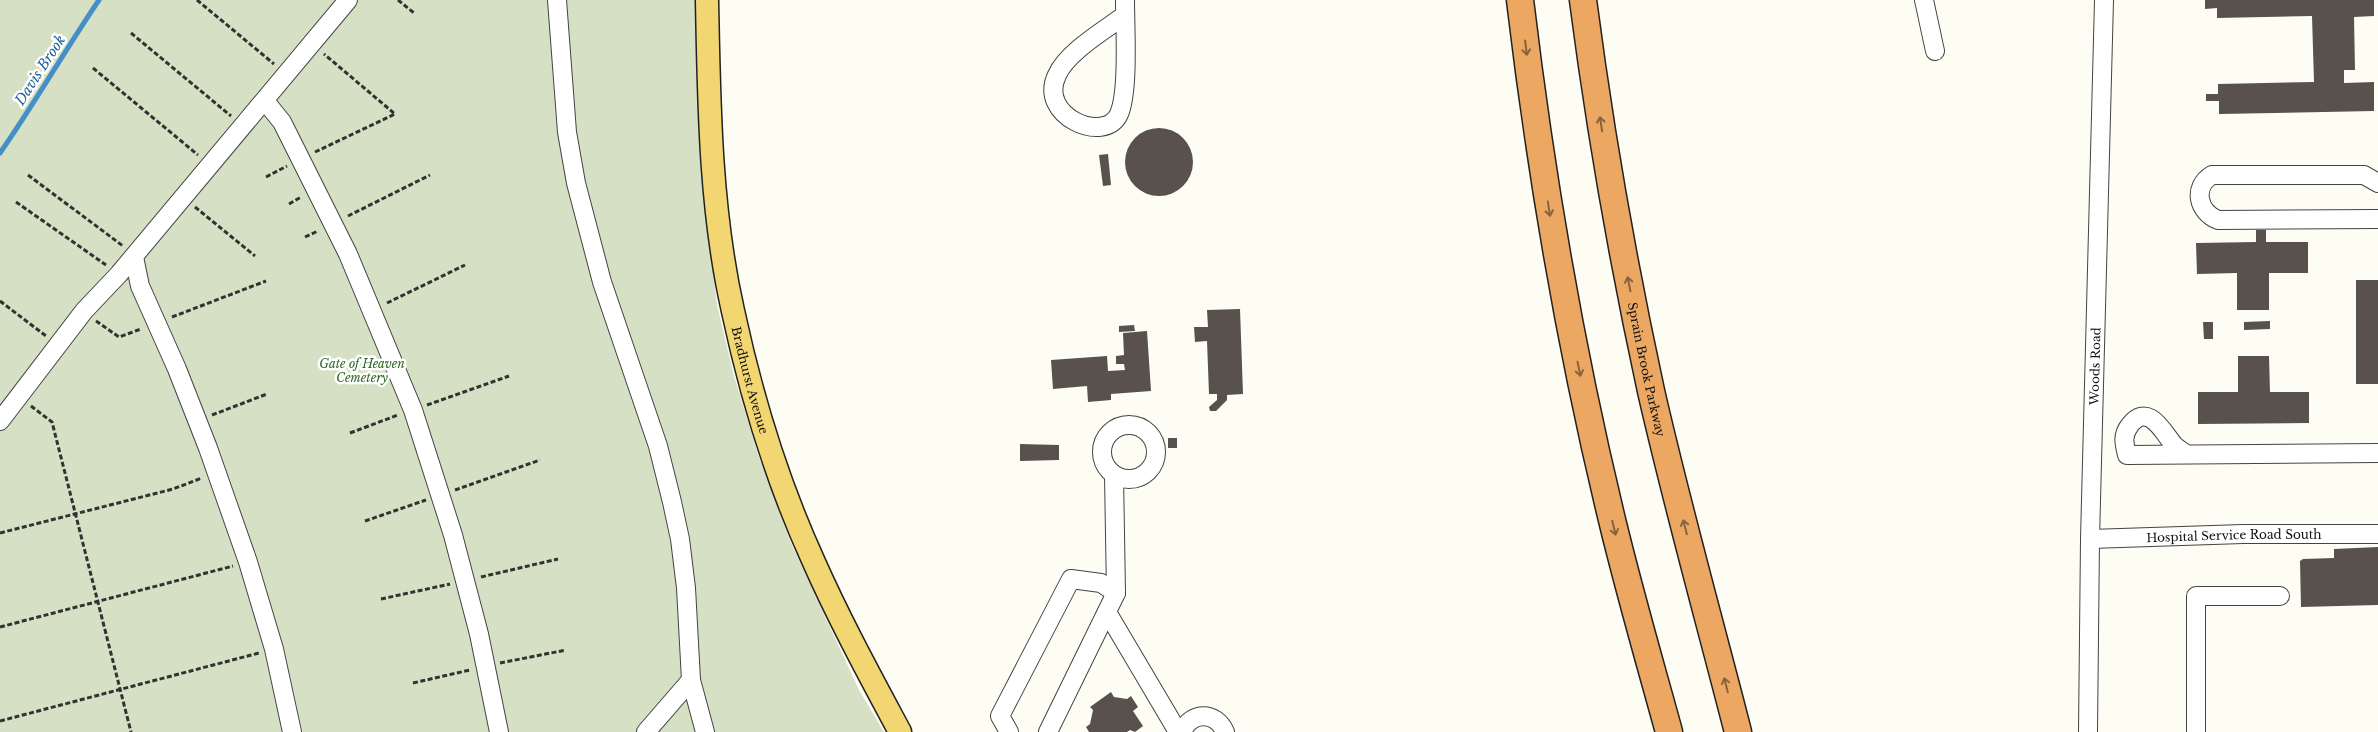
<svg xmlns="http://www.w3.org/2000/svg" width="2378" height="732" viewBox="0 0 2378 732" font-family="'Libre Baskerville',serif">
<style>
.cemetery{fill:#d6e0c4}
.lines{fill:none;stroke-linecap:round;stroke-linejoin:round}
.stream{stroke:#458ec6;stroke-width:5}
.building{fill:#58514d}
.minor-casing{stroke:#434343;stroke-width:20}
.major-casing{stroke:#212121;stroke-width:25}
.highway-casing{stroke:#212121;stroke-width:29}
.path{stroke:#323232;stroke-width:3;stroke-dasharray:5 2.5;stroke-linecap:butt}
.minor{stroke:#fff;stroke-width:18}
.major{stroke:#f1d671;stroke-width:22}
.highway{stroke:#eca763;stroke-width:26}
.oneway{stroke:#89633e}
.labels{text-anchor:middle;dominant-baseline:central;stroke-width:5;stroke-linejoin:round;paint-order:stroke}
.park-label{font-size:12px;font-style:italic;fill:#2e6523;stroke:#fff}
.street-label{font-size:12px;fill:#101010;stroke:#fff}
.water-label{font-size:14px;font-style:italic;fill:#1f619c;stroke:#fff}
</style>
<rect width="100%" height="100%" fill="#fefdf3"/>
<path class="cemetery" d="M0 0H696L700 164 717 305 734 376 758 454 791 543 859 690 884 732H0Z"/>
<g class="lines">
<path class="stream" d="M0 153C35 103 65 50 99 0"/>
</g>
<g class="building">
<path d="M2205 0H2374V16L2354 17 2355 70H2344V83L2374 82V111L2219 114V101H2206V94H2218V84L2314 82 2312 16 2217 18V8L2205 9Z"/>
<circle cx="1159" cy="162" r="34"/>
<path d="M1108 154 1111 185 1103 186 1099 155Z"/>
<path d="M2256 230H2266V242H2308V273H2269V310H2237V273L2197 274 2196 243 2256 242Z"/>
<rect x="2356" y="280" width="22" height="104"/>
<path d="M1240 309 1243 394 1227 395V400L1216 411H1210L1209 407 1217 400V394H1209L1207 341 1195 342 1194 327H1208L1207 310Z"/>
<path d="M2270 321V329L2244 330V322Z"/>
<path d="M2203 322H2213V339H2204Z"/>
<path d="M1134 325 1135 331 1119 332V326Z"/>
<path d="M1147 331 1151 391 1111 394V400L1088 402 1087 386 1053 389 1051 360 1107 356 1108 371 1125 370 1124 364H1116V356L1124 355 1123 333Z"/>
<path d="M2238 356H2269L2270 392H2309V423L2198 424V392H2238Z"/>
<rect x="1168" y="438" width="9" height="10"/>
<path d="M1020 444 1059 445V460L1020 461Z"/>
<path d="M2378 547V605L2301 607 2300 561 2303 559 2334 558V549Z"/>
<path d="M1111 692 1114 697 1127 699 1131 696 1138 707 1133 711 1143 726 1135 732 1130 730 1127 732H1089L1086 727 1090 724 1093 710 1090 707Z"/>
</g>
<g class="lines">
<g class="minor-casing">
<g id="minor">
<path d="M557 0 567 132 576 183 602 282 658 446 672 502 680 539 686 588 691 680 705 732"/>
<path d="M1125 0C1125 27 1129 91 1119 114 1105 145 1037 116 1057 75 1067 52 1105 30 1125 15"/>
<path d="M1924 0 1935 51"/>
<path d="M265 101 282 122 348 254 413 410 453 535 479 634 499 732"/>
<path d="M2378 183 2364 175H2212C2192 187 2198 212 2218 220L2378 219"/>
<path d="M134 257 140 286 177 369 208 448 248 562 274 649 292 732"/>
<path d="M0 421 84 311 119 274 348 0"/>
<circle cx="1129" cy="452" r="27"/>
<path d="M2186 454C2182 451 2178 449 2174 445 2164 434 2149 401 2130 425 2122 435 2124 443 2127 455L2378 453"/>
<path id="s1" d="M2090 539 2243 534H2378"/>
<path d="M1107 612 1178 732"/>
<path d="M646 732 691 680"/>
<path d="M1009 732 1000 716 1071 579 1101 583 1116 593"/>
<path d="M1048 732 1116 593 1114 475"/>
<path d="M1182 732C1191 711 1216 711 1225 732"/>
<path id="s2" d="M2088 732 2090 539 2104 0"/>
<path d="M2196 732V596H2280"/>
</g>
</g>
<g class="major-casing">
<g id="major">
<path id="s3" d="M707 0C709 104 710 209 733 311 751 395 777 481 813 560 839 619 870 676 900 732"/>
</g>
</g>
<g class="highway-casing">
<g id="highway">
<path d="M1520 0C1541 176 1571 352 1613 524 1630 594 1650 663 1669 732"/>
<path id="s4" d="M1583 0C1600 131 1623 262 1651 391 1677 505 1709 619 1738 732"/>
</g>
</g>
<g class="path">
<path d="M197 0 274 64"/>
<path d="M398 0 414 13"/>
<path d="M131 33 231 116"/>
<path d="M93 68 198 155"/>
<path d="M315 152 395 114 324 54"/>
<path d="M28 175 123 246"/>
<path d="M266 177 287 166"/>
<path d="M16 202 106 265"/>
<path d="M289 204 301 197"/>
<path d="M195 207 255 256"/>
<path d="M348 216 430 175"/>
<path d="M305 237 318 231"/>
<path d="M0 301 46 336"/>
<path d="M387 303 465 265"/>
<path d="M172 317 266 281"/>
<path d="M96 321 119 337 141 329"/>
<path d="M427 405 509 376"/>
<path d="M31 406 52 422 131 732"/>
<path d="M212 415 267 394"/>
<path d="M350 433 398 415"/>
<path d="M455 490 540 460"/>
<path d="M365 521 426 500"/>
<path d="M0 533 173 489 202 478"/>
<path d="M481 577 558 559"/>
<path d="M381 599 450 584"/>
<path d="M0 627 233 566"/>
<path d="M500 663 566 650"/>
<path d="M413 683 470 670"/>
<path d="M0 721 259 653"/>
</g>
<use href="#minor" class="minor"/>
<use href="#major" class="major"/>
<use href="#highway" class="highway"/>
</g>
<defs><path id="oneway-shaft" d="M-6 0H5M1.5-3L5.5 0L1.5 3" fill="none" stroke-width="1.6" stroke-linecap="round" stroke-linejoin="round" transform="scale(1.25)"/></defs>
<g class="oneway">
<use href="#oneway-shaft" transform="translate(1526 48) rotate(83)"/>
<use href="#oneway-shaft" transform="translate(1601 124) rotate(-99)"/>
<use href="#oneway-shaft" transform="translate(1549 209) rotate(81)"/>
<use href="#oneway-shaft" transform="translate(1629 284) rotate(-101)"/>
<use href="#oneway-shaft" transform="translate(1579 369) rotate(78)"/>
<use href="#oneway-shaft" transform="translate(1685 527) rotate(-104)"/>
<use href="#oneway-shaft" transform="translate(1614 528) rotate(76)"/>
<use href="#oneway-shaft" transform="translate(1726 685) rotate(-104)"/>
</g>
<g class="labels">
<g class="park-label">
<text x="362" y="363">Gate of Heaven<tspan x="362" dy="14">Cemetery</tspan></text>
</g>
<g class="street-label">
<text stroke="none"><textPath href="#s2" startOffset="366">Woods Road</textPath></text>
<text stroke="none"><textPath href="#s4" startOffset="375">Sprain Brook Parkway</textPath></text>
<text stroke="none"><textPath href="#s3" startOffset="384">Bradhurst Avenue</textPath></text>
<text stroke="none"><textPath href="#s1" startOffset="144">Hospital Service Road South</textPath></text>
</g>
<g class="water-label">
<text transform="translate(40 70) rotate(-57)">Davis Brook</text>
</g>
</g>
</svg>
